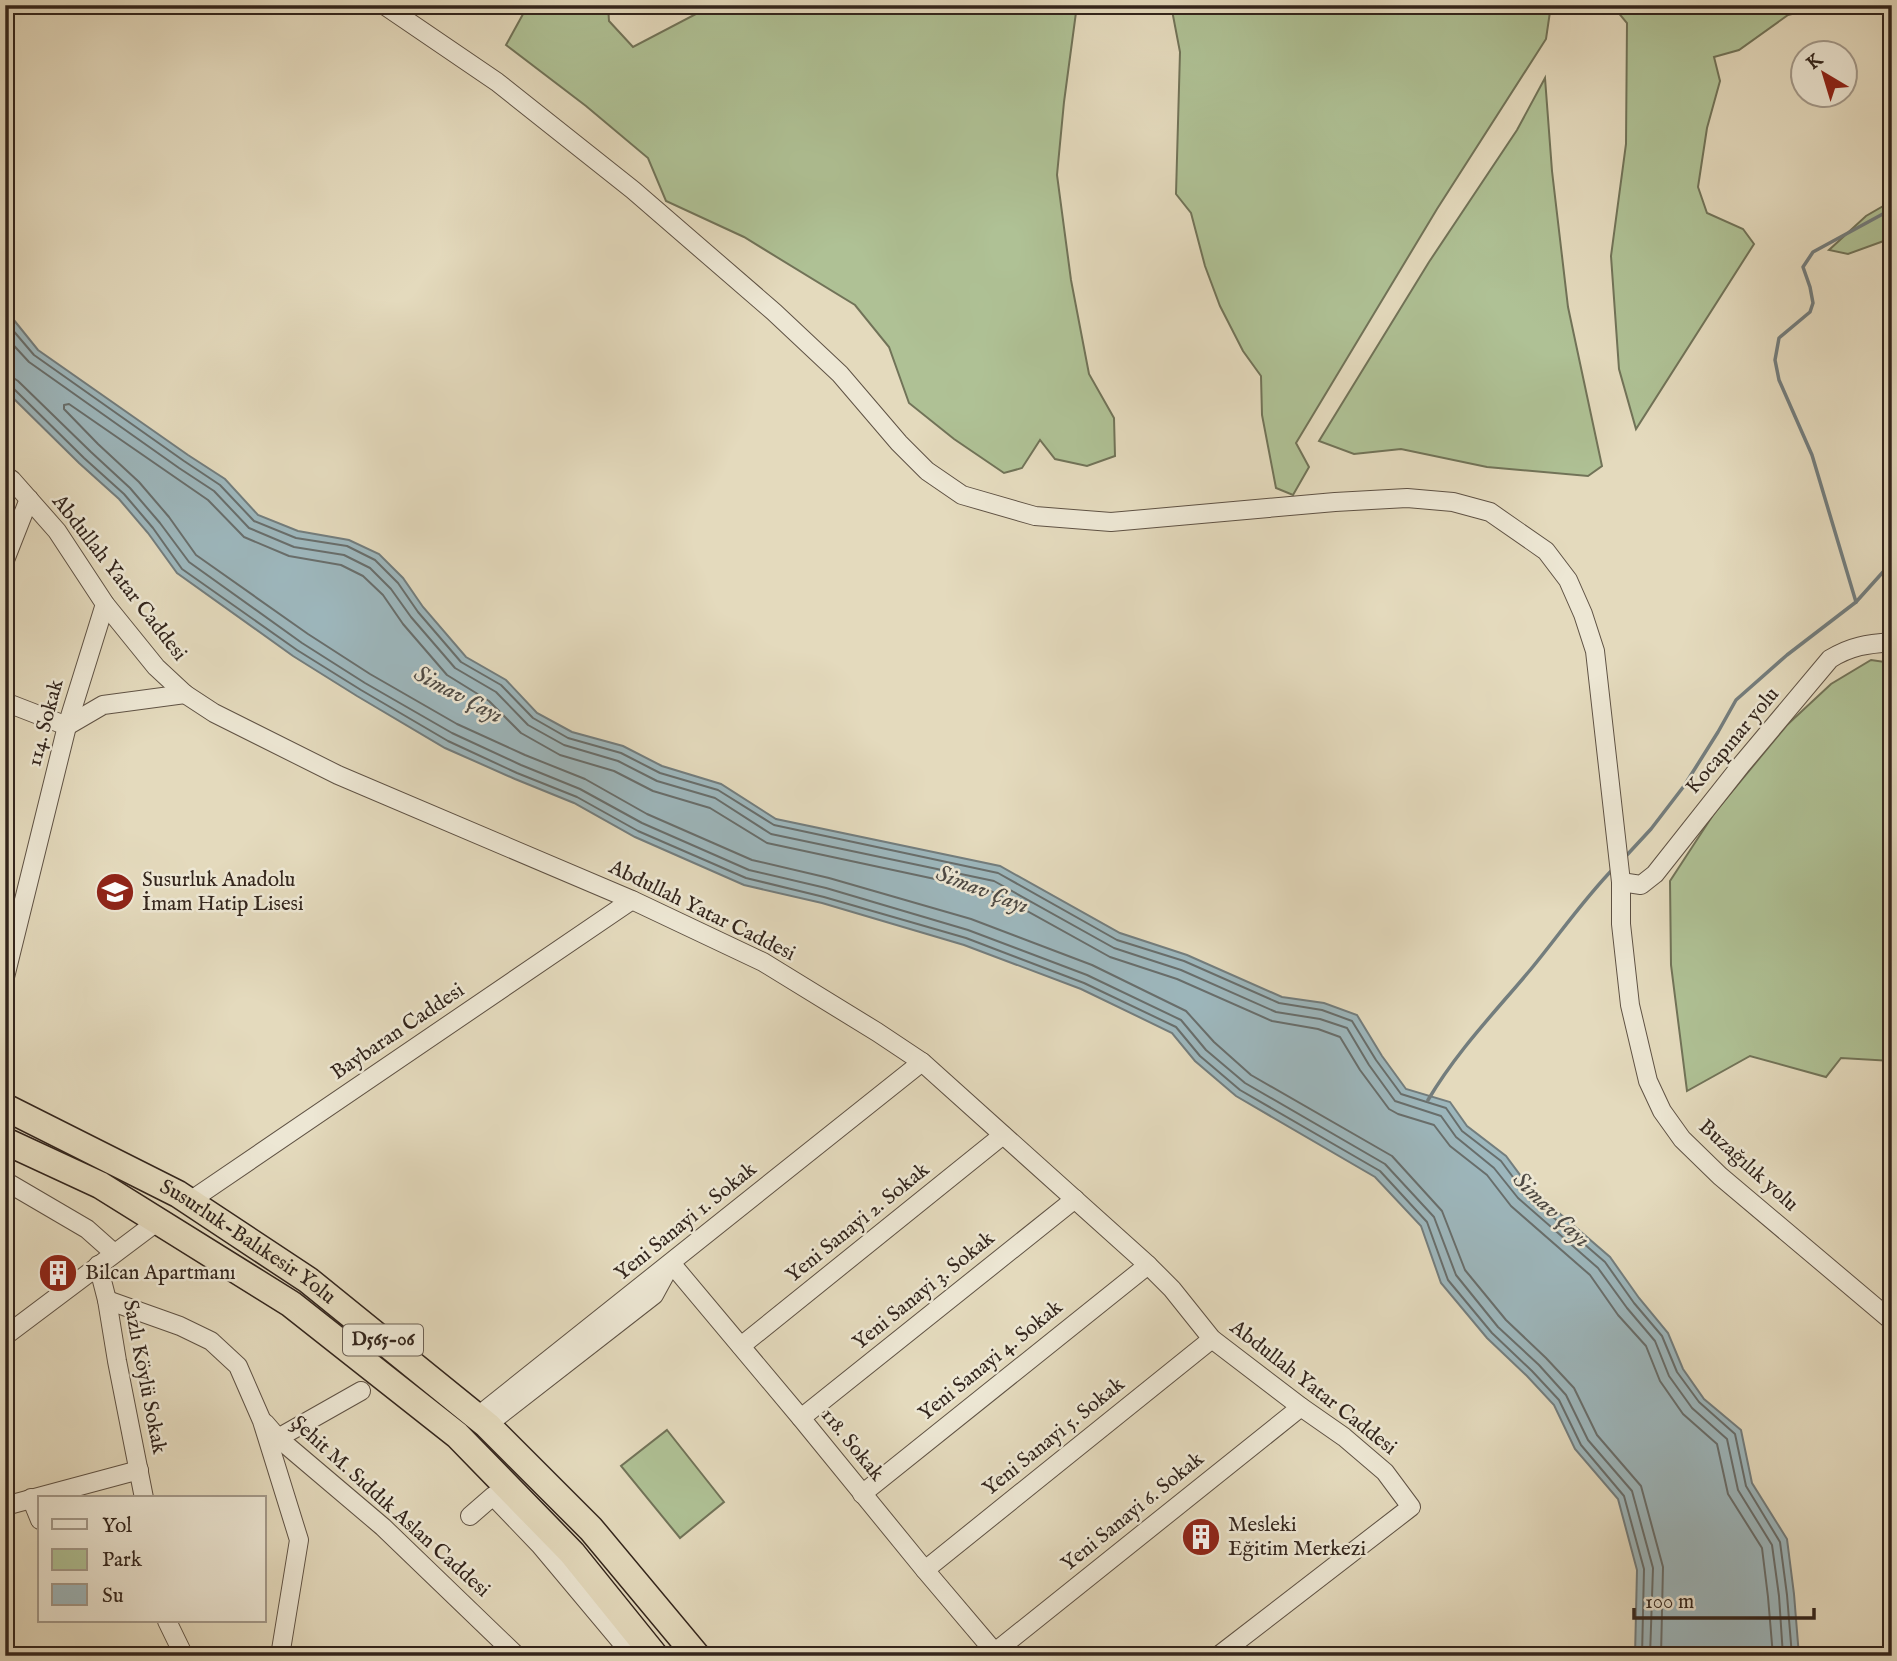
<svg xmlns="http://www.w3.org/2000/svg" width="1897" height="1661" viewBox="0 0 1897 1661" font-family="'IM FELL English',serif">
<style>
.green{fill:#afc195;stroke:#717358;stroke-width:2}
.water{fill:#9db7bd;stroke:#737d7d;stroke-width:2}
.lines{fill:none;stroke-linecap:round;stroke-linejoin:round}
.shore{stroke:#686e6c;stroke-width:2}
.stream{stroke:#737d7d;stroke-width:3.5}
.minor-casing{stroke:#5f5244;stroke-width:20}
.highway-casing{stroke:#33251c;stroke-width:29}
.minor{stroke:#ede7d4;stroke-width:18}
.highway{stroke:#e4dabd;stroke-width:26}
.labels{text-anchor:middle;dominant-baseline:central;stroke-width:5;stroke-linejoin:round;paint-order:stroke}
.shield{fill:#ede7d4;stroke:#6b5f53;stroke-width:2}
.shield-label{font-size:19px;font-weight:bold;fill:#33251c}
.street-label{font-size:21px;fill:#33251c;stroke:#ede7d4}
.poi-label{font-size:21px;fill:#33251c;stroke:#ede7d4;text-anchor:start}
.water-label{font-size:23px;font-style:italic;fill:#4e4a44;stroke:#ede7d4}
</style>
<rect width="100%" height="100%" fill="#e4dabd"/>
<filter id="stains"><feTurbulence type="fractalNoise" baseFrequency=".00286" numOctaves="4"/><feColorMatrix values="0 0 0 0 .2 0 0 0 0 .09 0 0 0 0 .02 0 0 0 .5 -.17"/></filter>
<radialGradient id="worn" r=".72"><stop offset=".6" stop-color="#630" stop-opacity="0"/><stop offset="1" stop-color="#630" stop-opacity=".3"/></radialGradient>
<g class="green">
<path d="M528 5H608L609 21 633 47 713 5H1077L1064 102 1057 175 1071 280 1089 374 1114 418 1115 456 1087 466 1055 459 1040 440 1022 468 1004 473 954 439 909 403 889 347 855 305 744 237 666 201 648 158 586 106 506 45Z"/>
<path d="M1171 5H1551L1546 39 1437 209 1296 443 1309 467 1293 495 1276 488 1262 415 1261 376 1243 351 1220 306 1205 266 1191 213 1176 194 1180 52Z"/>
<path d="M1612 5H1828L1788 15 1739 50 1714 57 1720 81 1707 128 1698 187 1707 213 1743 229 1754 244 1636 429 1619 369 1611 256 1626 144 1627 23Z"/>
<path d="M1545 78 1552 171 1568 307 1602 466 1588 476 1487 467 1401 449 1354 454 1319 441 1429 262 1517 130Z"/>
<path d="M1892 201V238L1848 254 1829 250 1866 216Z"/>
<path d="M1871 660 1892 663V1061L1841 1058 1826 1077 1750 1056 1687 1091 1671 965 1670 881 1715 812 1787 725 1831 684Z"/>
<path d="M667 1430 724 1502 680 1538 621 1466Z"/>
</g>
<path class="water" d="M5 309 38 350 188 455 225 479 258 515 298 531 349 540 379 554 403 578 423 607 466 657 506 680 537 713 572 732 623 746 662 766 721 784 776 819 1000 866 1120 933 1187 955 1282 997 1324 1003 1357 1015 1382 1056 1406 1089 1450 1102 1467 1126 1506 1156 1529 1187 1610 1257 1639 1298 1668 1333 1683 1369 1704 1399 1741 1430 1752 1483 1787 1539 1794 1594 1799 1656H1635L1637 1570 1618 1499 1575 1449 1554 1405 1527 1376 1487 1338 1441 1283 1421 1226 1375 1177 1236 1096 1195 1061 1172 1033 1081 989 964 945 822 903 744 885 635 837 574 803 515 779 445 748 357 696 293 656 177 573 148 533 119 499 79 463 5 390Z"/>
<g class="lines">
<g class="shore">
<path d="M5 321 34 355 184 461 220 485 254 521 296 538 347 546 375 560 398 583 418 612 461 662 501 685 533 718 568 738 621 753 660 773 718 790 774 825 998 873 1117 940 1184 961 1279 1003 1322 1010 1352 1021 1376 1060 1401 1094 1446 1108 1462 1131 1501 1161 1524 1192 1605 1262 1634 1303 1662 1336 1677 1372 1699 1402 1735 1434 1746 1486 1780 1542 1787 1595 1792 1656"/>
<path d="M5 336 29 362 179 468 214 491 249 528 294 547 344 555 370 568 391 589 411 617 455 668 496 692 528 725 564 745 618 761 657 781 715 798 771 834 994 881 1114 948 1181 970 1276 1012 1320 1019 1347 1028 1369 1065 1395 1101 1441 1116 1456 1137 1494 1168 1518 1198 1598 1268 1627 1308 1655 1341 1669 1376 1692 1408 1727 1439 1738 1490 1772 1545 1779 1596 1783 1656"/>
<path d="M5 377H12L18 381 91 452 130 488 160 523 189 562 302 643 365 683 452 733 521 765 580 789 642 823 749 870 826 888 968 930 1087 975 1181 1020 1206 1050 1245 1083 1385 1164 1434 1217 1456 1275 1498 1327 1539 1365 1566 1395 1588 1440 1632 1491 1653 1568 1650 1656"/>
<path d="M5 385 13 388 84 458 124 494 153 528 182 569 297 650 361 690 448 741 517 773 577 797 638 831 746 878 824 897 966 938 1084 983 1176 1027 1200 1056 1240 1090 1380 1171 1427 1222 1448 1280 1492 1333 1532 1371 1559 1400 1581 1445 1624 1496 1644 1569 1642 1656"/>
<path d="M1661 1656 1663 1567 1641 1486 1597 1435 1574 1388 1546 1358 1506 1320 1465 1270 1442 1211 1392 1156 1251 1075 1214 1042 1186 1011 1092 965 971 919 829 878 752 860 647 814 585 779 525 755 457 724 370 674 308 634 196 555 169 517 139 482 98 444 64 409V405L69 404 208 500 244 537 289 556 341 565 363 576 383 595 403 624 447 675 489 701 521 733 560 755 614 771 653 791 710 808 767 843 991 891 1110 957 1177 979 1272 1021 1318 1029 1340 1037 1360 1070 1389 1109 1398 1114 1434 1125 1450 1146 1487 1175 1511 1206 1590 1275 1618 1315 1646 1346 1660 1381 1683 1414 1717 1444 1728 1494 1762 1548 1768 1597 1773 1656"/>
</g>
<g class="stream">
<path d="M1856 602 1812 455 1779 380 1775 360 1779 338 1810 312 1813 303 1810 287 1803 267 1813 252 1892 209"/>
<path d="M1626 856 1651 829 1684 786 1718 732 1736 700 1787 655 1856 602 1892 562"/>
<path d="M1428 1100C1457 1051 1495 1012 1531 969 1559 935 1583 900 1613 869"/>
</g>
<g class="minor-casing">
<g id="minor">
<path d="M384 5 497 82 633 190 774 312 840 374 899 443 927 471 962 495 1035 516 1111 522 1335 502 1407 498 1453 502 1490 512 1546 551 1568 580 1583 614 1595 651 1621 882V924L1630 1005 1648 1081 1662 1111 1682 1139 1720 1176 1892 1321"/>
<path d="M5 475 12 480 57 531 105 604 156 667 185 694 214 713 338 775 632 900 763 962 877 1032 922 1062 1148 1265 1172 1289 1212 1339 1301 1407 1344 1437 1385 1472 1411 1507 1218 1656"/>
<path d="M5 560 29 499"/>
<path d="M5 702 67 726 103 705 185 694"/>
<path d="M1621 882 1641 885 1655 874 1742 764 1830 659C1851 646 1867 644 1892 642"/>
<path d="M5 977 67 726 105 604"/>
<path d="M5 1181 87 1229 114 1253"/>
<path d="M190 1201 632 900"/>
<path d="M671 1263 801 1418 925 1570 998 1656"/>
<path d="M98 1265 107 1300 117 1361 144 1498"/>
<path d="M107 1300 180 1326 211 1341 238 1366 262 1421 299 1540 280 1656"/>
<path d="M5 1336 158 1221"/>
<path d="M741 1346 1003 1135"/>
<path d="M478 1416 922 1062"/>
<path d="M801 1418 1075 1199"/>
<path d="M265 1423 278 1438 383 1527 517 1656"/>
<path d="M487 1425 654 1295 666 1273"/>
<path d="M278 1438 361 1391"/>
<path d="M862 1494 1148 1265"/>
<path d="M31 1498 40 1520"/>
<path d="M5 1506 139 1470"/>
<path d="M470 1516 493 1496 540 1545 633 1656"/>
<path d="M925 1570 1212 1339"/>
<path d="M167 1621 184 1656"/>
<path d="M995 1652 1301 1407"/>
</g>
</g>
<g class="highway-casing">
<g id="highway">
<path id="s1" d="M5 1107 178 1194 308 1280 487 1425 591 1529 697 1656"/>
<path d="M5 1141 100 1185 291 1304 457 1435 572 1553 655 1656"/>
</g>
</g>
<use href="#minor" class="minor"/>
<use href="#highway" class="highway"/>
</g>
<defs>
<g id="school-disc" transform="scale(2.0125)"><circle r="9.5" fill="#8f2418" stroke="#ede7d4"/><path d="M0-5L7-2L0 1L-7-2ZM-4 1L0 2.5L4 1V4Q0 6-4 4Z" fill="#fff"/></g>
<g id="building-disc" transform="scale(2.0125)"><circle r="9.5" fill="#8f2418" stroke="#ede7d4"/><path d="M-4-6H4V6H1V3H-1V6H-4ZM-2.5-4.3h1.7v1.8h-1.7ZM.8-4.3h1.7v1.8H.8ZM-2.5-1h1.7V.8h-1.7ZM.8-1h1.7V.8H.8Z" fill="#fff"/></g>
</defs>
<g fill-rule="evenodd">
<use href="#school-disc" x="115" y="892"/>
<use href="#building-disc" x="58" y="1273"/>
<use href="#building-disc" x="1201" y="1537"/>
</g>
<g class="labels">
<rect class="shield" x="343" y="1324.5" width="80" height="31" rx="5"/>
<g class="shield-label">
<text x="383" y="1340">D565-06</text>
</g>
<g class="street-label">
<text transform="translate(119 578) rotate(52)">Abdullah Yatar Caddesi</text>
<text transform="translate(46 723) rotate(-75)">114. Sokak</text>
<text transform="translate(1733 741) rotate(-50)">Kocapınar yolu</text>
<text transform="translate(702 911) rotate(26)">Abdullah Yatar Caddesi</text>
<text transform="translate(398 1032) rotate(-34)">Baybaran Caddesi</text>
<text transform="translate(1748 1166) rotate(42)">Buzağılık yolu</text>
<text transform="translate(686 1222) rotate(-39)">Yeni Sanayi 1. Sokak</text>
<text transform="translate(858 1223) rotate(-39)">Yeni Sanayi 2. Sokak</text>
<text stroke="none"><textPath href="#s1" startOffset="278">Susurluk-Balıkesir Yolu</textPath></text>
<text transform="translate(924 1291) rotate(-39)">Yeni Sanayi 3. Sokak</text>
<text transform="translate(991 1361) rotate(-39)">Yeni Sanayi 4. Sokak</text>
<text transform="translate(144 1377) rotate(79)">Sazlı Köylü Sokak</text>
<text transform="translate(1313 1388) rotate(38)">Abdullah Yatar Caddesi</text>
<text transform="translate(1054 1437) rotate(-39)">Yeni Sanayi 5. Sokak</text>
<text transform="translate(852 1445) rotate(51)">118. Sokak</text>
<text transform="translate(390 1507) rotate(42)">Şehit M. Sıddık Aslan Caddesi</text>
<text transform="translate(1133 1512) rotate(-39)">Yeni Sanayi 6. Sokak</text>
</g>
<g class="poi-label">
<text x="142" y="880">Susurluk Anadolu<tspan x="142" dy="24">İmam Hatip Lisesi</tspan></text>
<text x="85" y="1273">Bilcan Apartmanı</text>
<text x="1228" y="1525">Mesleki<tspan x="1228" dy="24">Eğitim Merkezi</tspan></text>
</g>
<g class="water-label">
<text transform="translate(458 695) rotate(28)">Simav Çayı</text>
<text transform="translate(982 890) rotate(21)">Simav Çayı</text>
<text transform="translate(1551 1210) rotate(44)">Simav Çayı</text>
</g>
</g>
<rect width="1897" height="1661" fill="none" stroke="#e4dabd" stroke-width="28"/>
<rect x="7" y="7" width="1883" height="1647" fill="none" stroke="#33251c" stroke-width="3.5"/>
<rect x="14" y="14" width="1869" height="1633" fill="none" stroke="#33251c" stroke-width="2"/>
<rect x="38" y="1496" width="228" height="126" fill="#ede7d4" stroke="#a3998a" stroke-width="2"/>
<rect x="52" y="1519" width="35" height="10" fill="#ede7d4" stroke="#a3998a" stroke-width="2"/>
<text x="102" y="1532" font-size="21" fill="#33251c">Yol</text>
<rect x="52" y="1549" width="35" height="21" fill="#afc195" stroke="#a3998a" stroke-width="2"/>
<text x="102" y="1566" font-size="21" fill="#33251c">Park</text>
<rect x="52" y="1584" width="35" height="21" fill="#9db7bd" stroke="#a3998a" stroke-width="2"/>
<text x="102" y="1602" font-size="21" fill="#33251c">Su</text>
<g transform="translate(1824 74) rotate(322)"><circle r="33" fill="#ede7d4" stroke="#a3998a" stroke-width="2"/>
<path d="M0-5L12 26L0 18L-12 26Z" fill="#8f2418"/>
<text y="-10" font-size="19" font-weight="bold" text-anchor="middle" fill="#33251c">K</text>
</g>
<path d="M1634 1608v10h180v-10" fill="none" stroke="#33251c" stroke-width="3.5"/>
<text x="1645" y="1608" font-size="21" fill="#33251c" stroke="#ede7d4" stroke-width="5" paint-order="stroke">100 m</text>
<rect width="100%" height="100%" filter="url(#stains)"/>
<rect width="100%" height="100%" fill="url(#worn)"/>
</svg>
